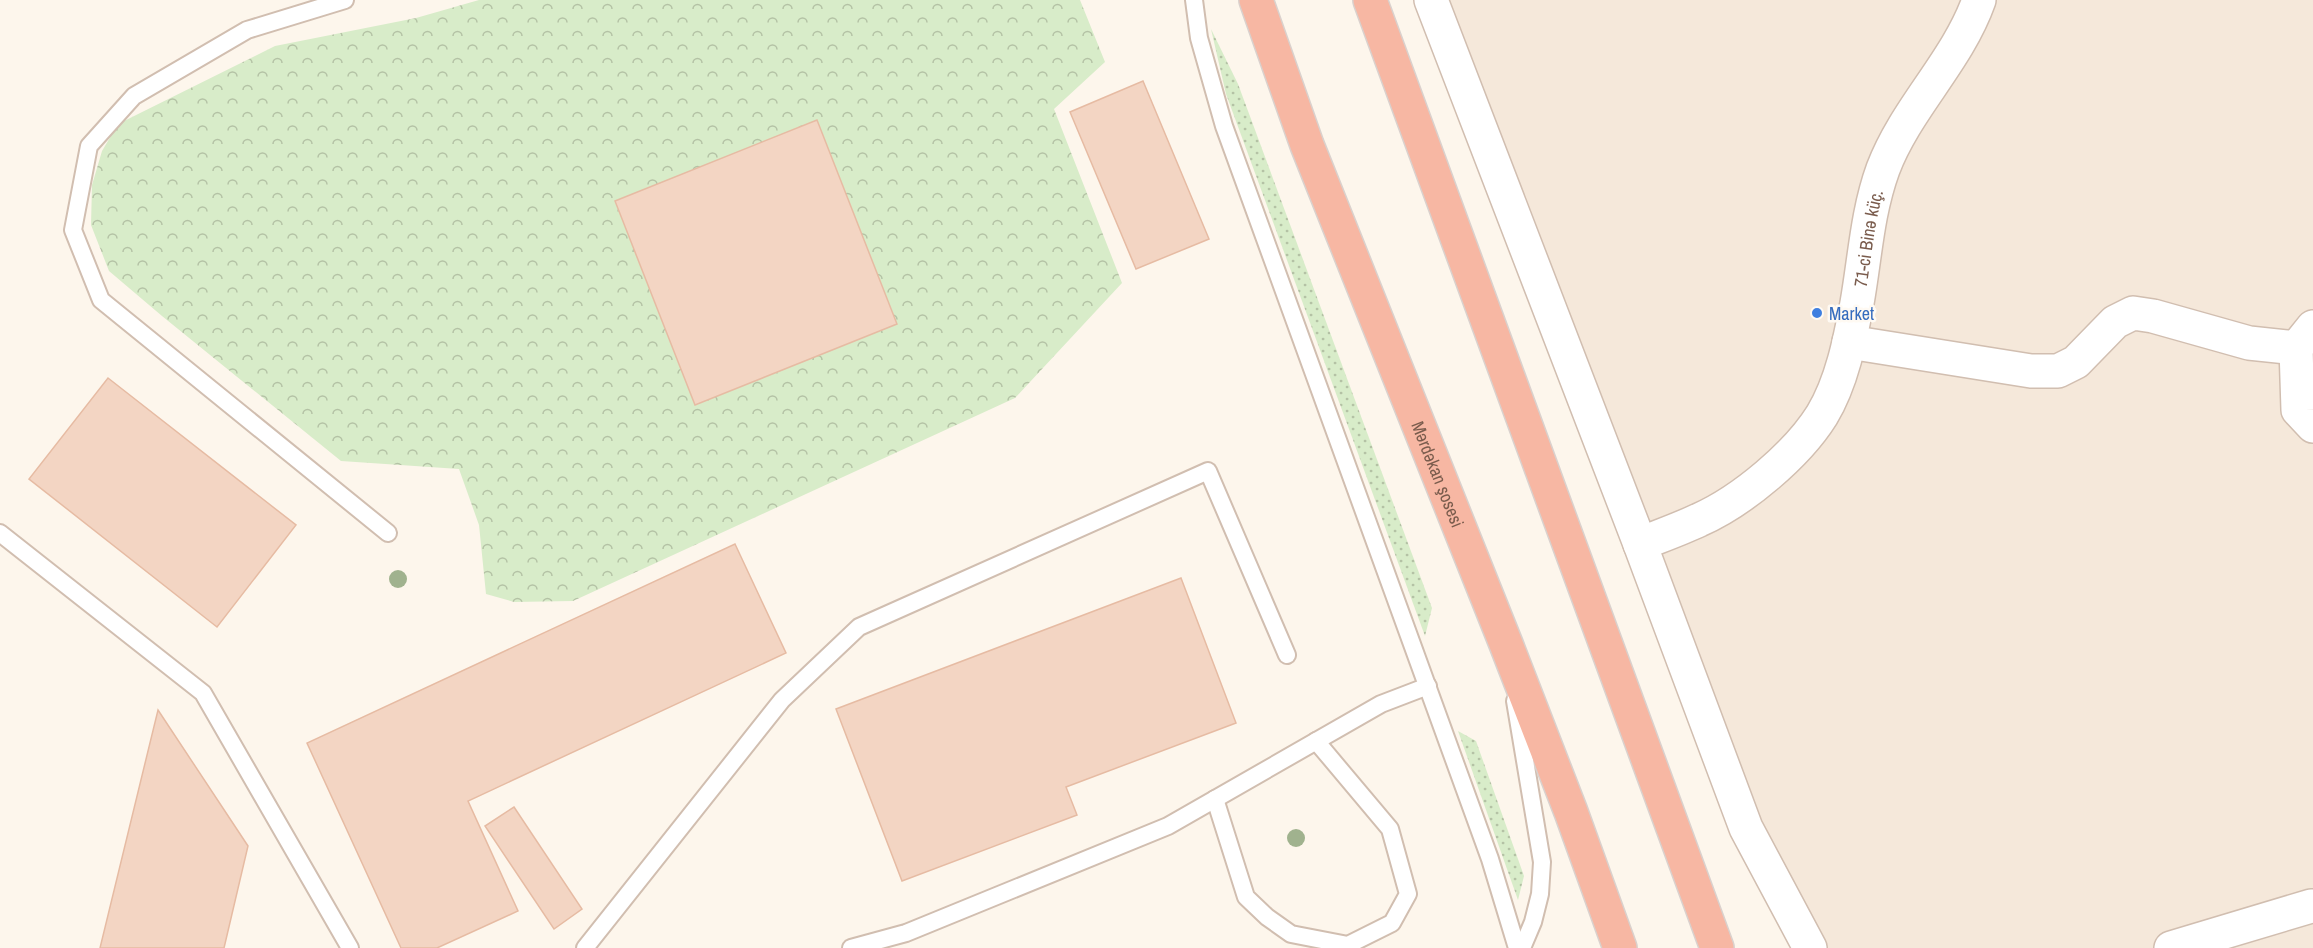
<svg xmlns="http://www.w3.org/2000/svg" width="2313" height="948" viewBox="0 0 2313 948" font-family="'Archivo Narrow',sans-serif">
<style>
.residential{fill:#f5e8da}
.grass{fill:url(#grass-dots)}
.park{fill:url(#park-crowns)}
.building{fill:#f3d5c3;stroke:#e6bba3;stroke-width:1.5}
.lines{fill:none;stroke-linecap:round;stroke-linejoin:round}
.service-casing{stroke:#d1beb0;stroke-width:20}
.minor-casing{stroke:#d1beb0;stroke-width:36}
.motorway-casing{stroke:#dad1cd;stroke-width:36}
.service{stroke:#fff;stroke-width:16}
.minor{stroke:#fff;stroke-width:33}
.motorway{stroke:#f7b7a3;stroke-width:33}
.tree{fill:#a0b28e}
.shop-dot{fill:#3f7fe0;stroke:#fffaf3;stroke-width:2}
.labels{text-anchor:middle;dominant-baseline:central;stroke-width:5;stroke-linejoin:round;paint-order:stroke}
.street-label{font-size:18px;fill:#7a5c4d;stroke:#fffaf3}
.shop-label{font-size:18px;fill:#366cbe;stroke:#fffaf3;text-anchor:start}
</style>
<defs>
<pattern id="grass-dots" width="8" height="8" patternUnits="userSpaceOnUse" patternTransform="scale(1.5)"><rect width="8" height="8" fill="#d8ecc9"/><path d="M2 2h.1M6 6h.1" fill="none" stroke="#b4c2a5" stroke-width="1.8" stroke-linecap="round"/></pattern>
<pattern id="park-crowns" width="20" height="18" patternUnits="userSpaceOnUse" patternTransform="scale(1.5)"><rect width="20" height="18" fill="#d8ecc9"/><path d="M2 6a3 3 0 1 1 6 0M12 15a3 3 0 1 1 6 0" fill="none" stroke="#b4c2a5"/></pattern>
</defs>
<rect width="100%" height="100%" fill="#fdf6ec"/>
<path class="residential" d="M1447 0H2313V948H1822L1744 786Z"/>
<g class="grass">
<path d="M1211 29 1238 84 1432 608 1425 636 1226 94Z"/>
<path d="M1458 731 1476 741 1524 876 1518 900Z"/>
</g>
<path class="park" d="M479 0H1080L1105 62 1054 109 1122 283 1015 398 573 601 514 602 486 594 479 525 459 469 341 461 162 316 109 271 91 225 92 185 102 151 118 124 275 46 416 18Z"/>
<g class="building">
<path d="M1143 81 1209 239 1136 269 1070 112Z"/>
<path d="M817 120 897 324 695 405 615 201Z"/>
<path d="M108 378 296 525 217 627 29 479Z"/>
<path d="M735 544 786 653 468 801 518 911 437 948H401L307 743Z"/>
<path d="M1181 578 1236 723 1066 787 1077 815 902 881 836 709Z"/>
<path d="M158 710 248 846 224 948H100Z"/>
<path d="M514 807 582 909 554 929 485 826Z"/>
</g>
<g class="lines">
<g class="service-casing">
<g id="service">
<path d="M345 0 247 30 134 96 89 146 73 230 101 300 388 533"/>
<path d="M1194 0 1199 38 1224 126 1490 859 1517 948"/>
<path d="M0 533 203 693 350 948"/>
<path d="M1515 701 1542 862 1540 894 1533 922 1522 948"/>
<path d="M1215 799 1246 897 1267 917 1291 934 1348 945 1392 923 1408 894 1390 829 1316 741"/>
<path d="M585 948 782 700 859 627 1208 471 1287 655"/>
<path d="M851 948 906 933 1168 826 1381 704 1428 686"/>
</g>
</g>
<g class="minor-casing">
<g id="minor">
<path d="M1431 0 1640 544 1746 828 1810 948"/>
<path d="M2313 327 2296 348 2298 410 2313 426"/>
<path d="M1849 342 2031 371H2058L2076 362 2115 322 2133 313 2153 316 2249 343 2296 348"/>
<path id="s1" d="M1640 544C1660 536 1680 529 1699 520 1742 501 1797 455 1822 415 1842 382 1850 340 1857 303 1865 258 1867 213 1883 169 1906 108 1957 62 1979 0"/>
<path d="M2171 948 2311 906"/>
</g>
</g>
<g class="motorway-casing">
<g id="motorway">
<path id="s2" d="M1256 0 1307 145 1506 644 1571 812 1620 948"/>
<path d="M1370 0 1717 948"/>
</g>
</g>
<use href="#service" class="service"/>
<use href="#minor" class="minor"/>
<use href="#motorway" class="motorway"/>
</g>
<g class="tree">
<circle cx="398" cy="579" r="9"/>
<circle cx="1296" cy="838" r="9"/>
</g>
<circle class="shop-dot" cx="1817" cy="313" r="6"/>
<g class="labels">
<g class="street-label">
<text stroke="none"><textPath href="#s1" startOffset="411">71-ci Binə küç.</textPath></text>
<text stroke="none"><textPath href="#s2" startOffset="508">Mərdəkan şosesi</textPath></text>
</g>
<g class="shop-label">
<text x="1829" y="313">Market</text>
</g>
</g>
</svg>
